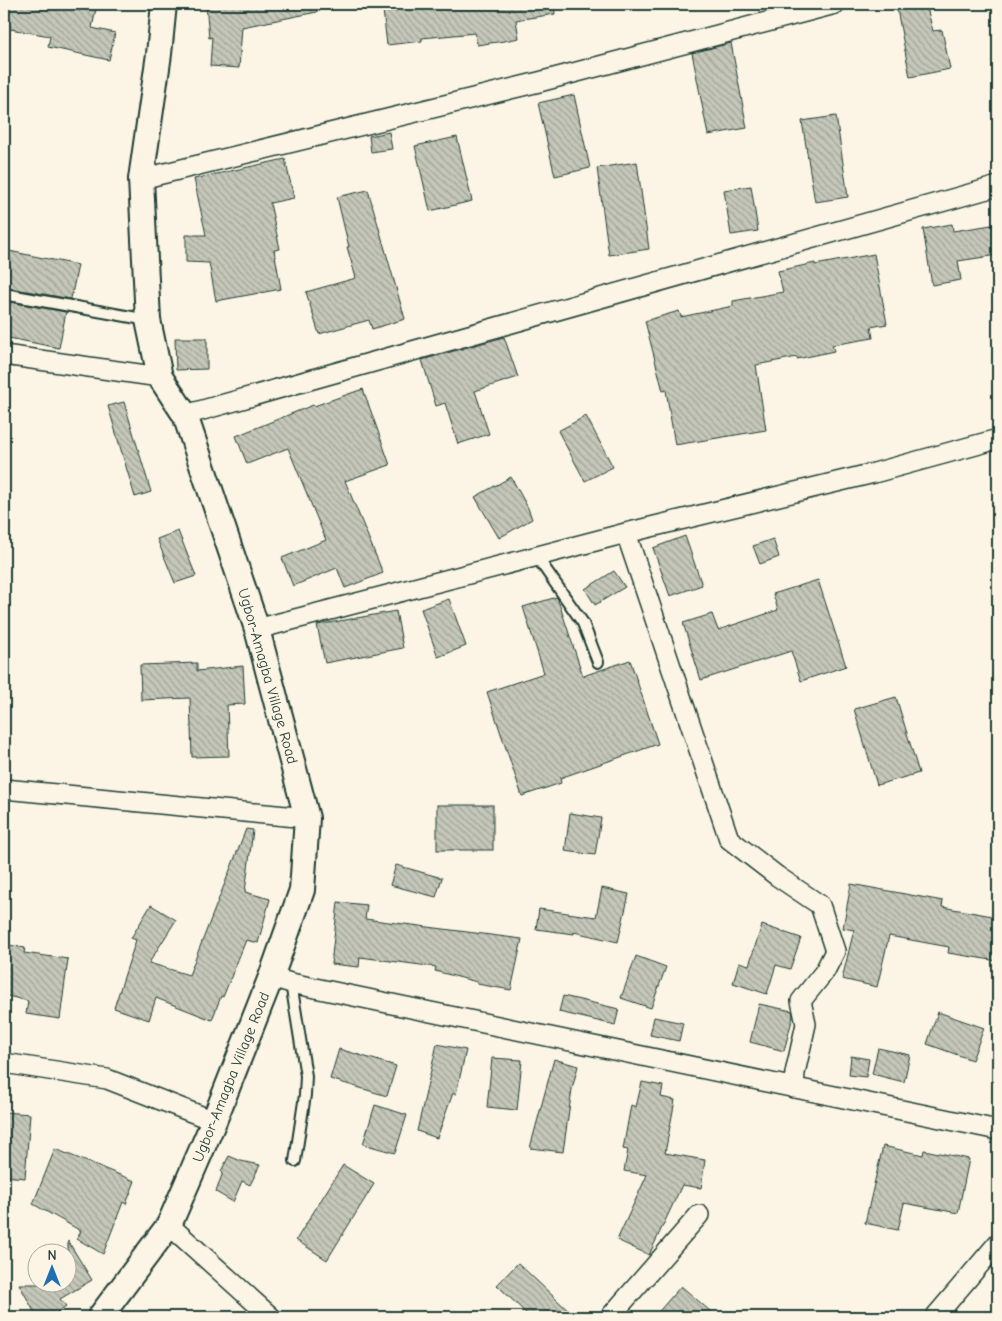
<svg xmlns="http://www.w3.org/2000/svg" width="1002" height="1321" viewBox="0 0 1002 1321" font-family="'Comic Neue',sans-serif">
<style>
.building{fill:url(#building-back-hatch);stroke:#1f3d34}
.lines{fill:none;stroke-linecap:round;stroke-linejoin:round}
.service-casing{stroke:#1f3d34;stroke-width:14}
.minor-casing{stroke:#1f3d34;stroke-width:22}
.tertiary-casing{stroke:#1f3d34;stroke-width:28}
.service{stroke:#fcf5e5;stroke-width:10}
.minor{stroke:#fcf5e5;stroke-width:19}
.tertiary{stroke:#fcf5e5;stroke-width:24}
.labels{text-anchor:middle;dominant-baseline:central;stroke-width:4;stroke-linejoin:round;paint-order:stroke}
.street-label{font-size:15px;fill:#1f3d34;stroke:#fcf5e5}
</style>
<defs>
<pattern id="building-back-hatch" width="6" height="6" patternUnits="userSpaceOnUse" patternTransform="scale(1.25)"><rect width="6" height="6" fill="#c5c7b9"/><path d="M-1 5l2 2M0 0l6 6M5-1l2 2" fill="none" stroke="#9fa397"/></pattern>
</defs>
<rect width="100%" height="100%" fill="#fcf5e5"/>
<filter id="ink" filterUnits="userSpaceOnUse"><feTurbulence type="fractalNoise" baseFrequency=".02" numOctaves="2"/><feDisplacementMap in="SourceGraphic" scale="10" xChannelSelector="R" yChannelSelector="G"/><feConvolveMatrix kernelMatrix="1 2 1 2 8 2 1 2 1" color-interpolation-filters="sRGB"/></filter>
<g filter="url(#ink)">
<g class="building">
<path d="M4 4H97L92 28 115 33 109 60 48 47 50 36 4 28Z"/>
<path d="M206 4H316L317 12 242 27 239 68 210 66 212 37 209 38Z"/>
<path d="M433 4H554L555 14 516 20 519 38 504 41 477 45 475 33 422 38V41L387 45 383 10Z"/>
<path d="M896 4H926L933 31 942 30 950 69 910 77Z"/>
<path d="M731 43 747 128 708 135 692 53Z"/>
<path d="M574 95 590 168 555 176 538 103Z"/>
<path d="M836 116 848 197 815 202 802 121Z"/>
<path d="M389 132 392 149 371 152 369 136Z"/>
<path d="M457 137 472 201 430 211 415 146Z"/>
<path d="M285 159 294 198 270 203 280 249 274 250 281 289 216 301 209 263 186 262V235H206L194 179Z"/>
<path d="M637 162 649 249 609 255 597 168Z"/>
<path d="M751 186 758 231 731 235 724 190Z"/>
<path d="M368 190 405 319 372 329 369 320 319 334 306 292 356 278 347 247H349L337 197Z"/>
<path d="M952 224 953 231 998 224V255L958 261 961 280 932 285 923 229Z"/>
<path d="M4 250 78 265 71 299 4 287Z"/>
<path d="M874 254 887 324 871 327 873 338 832 345 834 351 797 359V357L756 365 766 430 675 445 666 390 663 391 645 321 679 311 681 317 733 306V301L783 292 778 271 815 263V265Z"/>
<path d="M4 301 66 312 59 348 4 337Z"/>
<path d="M504 337 518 377 475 391 489 434 458 444 445 403 436 406 422 360Z"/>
<path d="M175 338H207V369L176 370Z"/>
<path d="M363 389 390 465 345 481 383 573 345 588 337 568 293 586 282 558 326 540 288 448 247 464 236 436 313 405 314 406Z"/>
<path d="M124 402 151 492 135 497 108 406Z"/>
<path d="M586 416 613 467 585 481 558 431Z"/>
<path d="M511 477 528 508 532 519 499 538 475 497Z"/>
<path d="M178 531 196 576 175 583 157 539Z"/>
<path d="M685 536 702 585 670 596 653 548Z"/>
<path d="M773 539 779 557 760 564 753 546Z"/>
<path d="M614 571 625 587 595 605 585 589Z"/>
<path d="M818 580 846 666 801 681 791 651 701 680 683 623 712 614 718 630 778 610 773 594Z"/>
<path d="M557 597 583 676 630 660 658 744 560 778 561 783 522 796 487 692 544 673 523 607Z"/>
<path d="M449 599 466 646 438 657 421 609Z"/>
<path d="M396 611 403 648 325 663 317 625Z"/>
<path d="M197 663V671L243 666 245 704 227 705 229 756 192 757 190 698 141 700 140 665Z"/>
<path d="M896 697 919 773 877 785 854 709Z"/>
<rect x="437" y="805" width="56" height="45"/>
<path d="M570 813 601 818 595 855 565 851Z"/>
<path d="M246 829 253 830 245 892 270 899 258 943 246 940 223 997 221 996 212 1020 156 998 149 1020 114 1008 136 940 131 938 151 905 176 920 149 963 189 975Z"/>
<path d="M396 865 442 878 436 897 390 885Z"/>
<path d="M851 884 943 901 942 907 998 917V961L948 953 949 947 889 936 877 987 842 979 854 930 843 928Z"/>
<path d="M602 888 629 894 618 942 574 932V934L536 929 539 909 596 917Z"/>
<path d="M338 902 367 905 365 919 522 939 511 990 477 984V982L435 971 436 967 360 957 359 967 331 964Z"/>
<path d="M762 925 801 938 790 969 776 965 767 994 733 983 739 962 749 965Z"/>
<path d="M4 944 25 948 24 953 68 959 60 1019 26 1014 28 1001 4 995Z"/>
<path d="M636 956 666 967 651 1008 621 998Z"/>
<path d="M563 996 619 1009 615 1025 559 1012Z"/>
<path d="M759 1004 792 1011 793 1016 784 1051 750 1042Z"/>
<path d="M938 1012 984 1028 972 1060 927 1044Z"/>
<path d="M654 1017 683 1023 679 1041 650 1035Z"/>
<path d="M437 1044 466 1050 456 1094 453 1093 437 1138 417 1131Z"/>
<path d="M878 1048 910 1055 904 1082 872 1074Z"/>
<path d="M339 1049 396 1066 387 1096 330 1079Z"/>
<path d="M851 1056 869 1059 866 1077 849 1075Z"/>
<path d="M492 1058 522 1060 517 1110 487 1107Z"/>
<path d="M554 1059 578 1066 572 1089 563 1152 530 1148Z"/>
<path d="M642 1082 663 1086 661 1097 675 1100 665 1153 705 1160 701 1188 682 1185 649 1255 617 1240 647 1175 624 1171 628 1150 623 1149 631 1105 636 1107Z"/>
<path d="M375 1105 407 1115 395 1153 363 1144Z"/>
<path d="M4 1112 30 1114 25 1178 4 1176Z"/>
<path d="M883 1146 923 1155 924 1150 969 1159 958 1213 904 1203 898 1230 865 1223Z"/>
<path d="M55 1149 135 1181 126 1204 123 1202 103 1254 77 1239 81 1231 33 1204Z"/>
<path d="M229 1156 241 1161 260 1165 250 1185 242 1181 233 1202 216 1192 223 1172 221 1171Z"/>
<path d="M343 1165 374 1184 327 1260 296 1240Z"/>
<path d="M68 1241 92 1280 60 1299 66 1306 51 1317H37L19 1284H68Z"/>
<path d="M518 1263 575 1317H530L497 1285Z"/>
<path d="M681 1286 717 1317H654Z"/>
</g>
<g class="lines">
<g class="service-casing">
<g id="service">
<path d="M4 294 148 320"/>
<path d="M537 557 583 623 598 662"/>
<path d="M291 983 306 1076 305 1095 295 1161"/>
</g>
</g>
<g class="minor-casing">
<g id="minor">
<path d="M141 179 539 82 835 4"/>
<path d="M4 355 160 377"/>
<path d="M185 415 998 186"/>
<path d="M626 533 729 839 777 876 820 905 835 951 825 971 801 1001 806 1024 795 1073 794 1088"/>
<path d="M257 629 626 533 874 473 998 439"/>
<path d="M4 789 307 818"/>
<path d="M271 977 291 983 998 1130"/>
<path d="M4 1063 107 1079 214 1121"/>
<path d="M169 1225 271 1317"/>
<path d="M610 1317 699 1215"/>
<path d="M935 1317 998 1243"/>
</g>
</g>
<g class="tertiary-casing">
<path id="tertiary" d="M100 1317 169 1225 214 1121 271 977 302 890 307 818 257 629 185 415 160 377 148 320 141 179 159 54 164 4"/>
</g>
<use href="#service" class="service"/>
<use href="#minor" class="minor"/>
<use href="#tertiary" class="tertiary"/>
</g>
</g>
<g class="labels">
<g class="street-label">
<text transform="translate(268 676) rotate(74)">Ugbor-Amagba Village Road</text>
<text transform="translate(231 1077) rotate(-68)">Ugbor-Amagba Village Road</text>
</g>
</g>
<rect width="1002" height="1321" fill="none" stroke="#fcf5e5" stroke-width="20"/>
<rect x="10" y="10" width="982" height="1301" fill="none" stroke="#1f3d34" stroke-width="2" filter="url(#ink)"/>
<g transform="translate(52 1268)"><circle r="24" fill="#fcf5e5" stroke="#a4ab9e"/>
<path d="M0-4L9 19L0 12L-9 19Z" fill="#1f6fb2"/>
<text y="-8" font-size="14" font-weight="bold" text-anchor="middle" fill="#1f3d34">N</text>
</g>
</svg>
